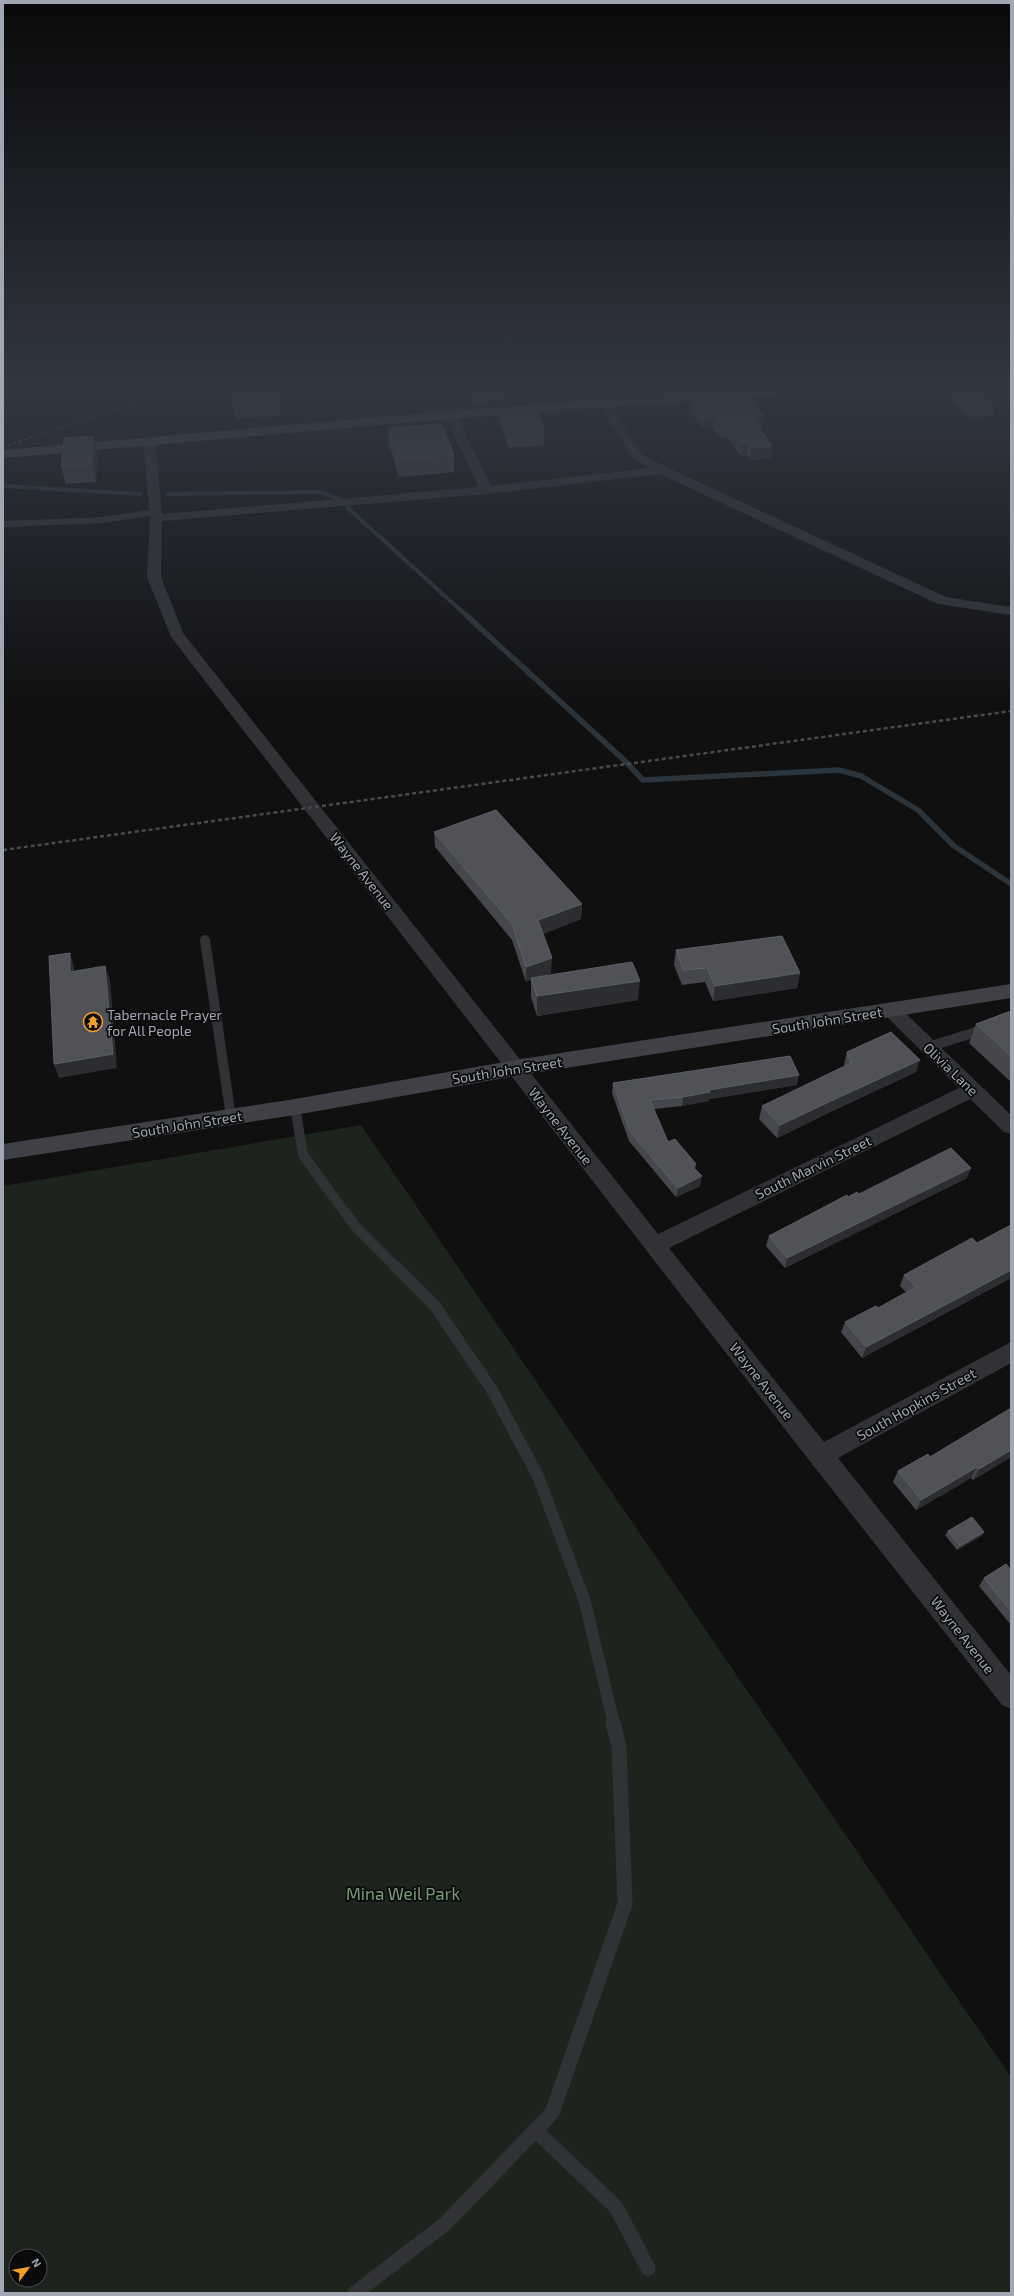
<svg xmlns="http://www.w3.org/2000/svg" width="1014" height="2296" viewBox="0 0 1014 2296" font-family="'Exo 2',sans-serif">
<style>
.green{fill:#1c241d;fill-rule:evenodd}
.lines{fill:none;stroke-linecap:round;stroke-linejoin:round}
.stream-far1{stroke:#2a343a;stroke-width:4}
.stream{stroke:#2a343a;stroke-width:5.5}
.lane-far3{stroke:#313236;stroke-width:6}
.lane-far2{stroke:#313236;stroke-width:10}
.lane-far1{stroke:#313236;stroke-width:12}
.lane{stroke:#313236;stroke-width:15}
.street{fill:#313236;fill-rule:evenodd}
.secondary{fill:#3f4146;fill-rule:evenodd}
.primary{fill:#4d4f55;fill-rule:evenodd}
.rail-far1{stroke:#484a4f;stroke-width:2;stroke-dasharray:3 2.5;stroke-linecap:butt}
.rail{stroke:#484a4f;stroke-width:2.5;stroke-dasharray:4 3;stroke-linecap:butt}
.wall{fill:#46474d}
.shaded-wall{fill:#2c2d30}
.building{fill:#505258;stroke:#5c5f66}
.labels{text-anchor:middle;dominant-baseline:central;stroke-width:3.5;stroke-linejoin:round;paint-order:stroke}
.street-label{font-size:14px;fill:#a1a8b3;stroke:#0b0b0c}
.poi-label{font-size:14px;fill:#a1a8b3;stroke:#0b0b0c;text-anchor:start}
.near-park-label{font-size:17px;fill:#789e77;stroke:#0b0b0c}
</style>
<rect width="100%" height="100%" fill="#101011"/>
<path class="green" d="M361 1125 1011 2077V2293H3V1186ZM16 2256H40V2280H16Z"/>
<g class="lines">
<g class="stream-far1">
<path d="M3 486 140 494"/>
<path d="M167 494 320 492 339 499"/>
<path d="M348 508 467 616"/>
</g>
<path class="stream" d="M466 615 624 760 643 780 839 770 861 776 918 810 954 846 1011 884"/>
<path class="lane-far3" d="M3 524 103 520 156 512"/>
<g class="lane-far2">
<path d="M205 940 231 1117"/>
<path d="M928 1047 1011 1021"/>
<path d="M295 1107 303 1155 355 1226 397 1268"/>
</g>
<path class="lane-far1" d="M396 1267 435 1306 492 1390 538 1476 585 1602 614 1724"/>
<g class="lane">
<path d="M536 2131 616 2207 648 2268"/>
<path d="M355 2293 445 2224 552 2113 625 1904 619 1747 613 1723"/>
</g>
<path class="street" d="M605 401 611 404 641 454 666 467 946 597 1011 607V615L938 604 660 474 487 494 162 521 161 577 183 633 658 1234 959 1088 885 1015 882 1010 885 1005 891 1004 897 1005 1011 1115V1134L1004 1132 970 1099 669 1248 824 1442 1011 1342V1363L838 1458 1011 1675V1709L1002 1705 812 1464 171 637 147 577 150 518 143 442 145 440 149 439 155 442 162 514 479 487 444 415 450 412 456 415 491 486 650 468 633 458 599 404Z"/>
<path class="secondary" d="M1011 984V998L515 1076 295 1115 3 1160V1144L295 1099 515 1060Z"/>
<path class="primary" d="M790 386H840L834 390 450 419 3 458V450L450 411Z"/>
<path class="rail-far1" d="M3 447 182 386"/>
<path class="rail" d="M3 850 1011 711"/>
</g>
<g class="wall">
<path d="M231 386H375L320 390 321 398 279 402 281 416 235 419Z"/>
<path d="M427 386H504V400L474 403 469 391 430 394Z"/>
<path d="M540 386H574V394L546 397Z"/>
<path d="M950 386 995 408 993 416 971 418 948 395Z"/>
<path d="M692 400 762 428 760 429 772 446 771 458 750 460 747 455 741 456 727 437H719L712 428H703L690 412Z"/>
<path d="M500 410 544 427V445L509 448 500 426Z"/>
<path d="M388 428 454 455V472L399 477 389 446Z"/>
<path d="M97 453 96 482 66 484 61 467Z"/>
<path d="M434 832 582 904 581 919 543 934 551 973 541 977 638 1000 537 1016 531 997V980L526 982 512 940 435 847Z"/>
<path d="M676 950 800 973 797 988 713 1001 705 982 682 985 674 965Z"/>
<path d="M1011 1011V1082L969 1043 976 1024Z"/>
<path d="M847 1052 916 1072 828 1113 777 1138 759 1119 762 1106 844 1067V1065Z"/>
<path d="M613 1083 797 1085 709 1099V1101L682 1106 654 1109 668 1142 696 1164 695 1169 700 1186 676 1197 629 1141 612 1093Z"/>
<path d="M967 1178 785 1268 766 1246 769 1236 848 1197 859 1194Z"/>
<path d="M1011 1225V1278L862 1358 841 1332 845 1322 878 1308 907 1293 900 1286 904 1275 977 1243Z"/>
<path d="M930 1457H1011L973 1480 971 1478 916 1510 893 1482 898 1471Z"/>
<path d="M948 1531 984 1532 981 1536 957 1550 945 1535Z"/>
<path d="M1011 1570V1625L979 1586 984 1578Z"/>
</g>
<g class="shaded-wall">
<path d="M277 386H320L321 398 279 402Z"/>
<path d="M714 416 712 428H703L704 417Z"/>
<path d="M764 416 762 428 750 430 752 418Z"/>
<path d="M93 436 97 453 96 482 92 464Z"/>
<path d="M748 443 747 455 741 456 742 444Z"/>
<path d="M772 446 771 458 750 460 752 448Z"/>
<path d="M582 904 581 919 538 936V920Z"/>
<path d="M70 953 74 967V986L70 972Z"/>
<path d="M552 958 551 973 532 980 531 978V980L526 982V967Z"/>
<path d="M105 966 110 980 117 1068 59 1078 54 1064Z"/>
<path d="M800 973 797 988 713 1001 715 986Z"/>
<path d="M640 981 638 1000 537 1016V996Z"/>
<path d="M920 1060 916 1072 828 1113 777 1138 780 1125 831 1101Z"/>
<path d="M799 1075 797 1085 709 1099V1101L682 1106 683 1097 709 1090Z"/>
<path d="M971 1168 967 1178 785 1268 787 1258Z"/>
<path d="M702 1176 700 1186 676 1197 678 1188Z"/>
<path d="M1011 1270V1278L862 1358 866 1347Z"/>
<path d="M1011 1450V1457L973 1480 979 1469Z"/>
<path d="M977 1467 971 1478 916 1510 921 1500Z"/>
<path d="M984 1532 981 1536 957 1550 960 1546Z"/>
</g>
<g class="building">
<path d="M231 386H277L279 399 233 402Z"/>
<path d="M950 386H973L995 408 973 410Z"/>
<path d="M747 396 764 416 752 418 772 446 752 448 748 443 742 444 728 425H721L714 416 704 417 692 400Z"/>
<path d="M534 407 544 427 509 430 500 410Z"/>
<path d="M442 424 454 455 398 460 388 428Z"/>
<path d="M93 436 92 464 61 467 64 438Z"/>
<path d="M496 810 582 904 538 920 552 958 526 967 512 924 434 832Z"/>
<path d="M782 936 800 973 715 986 707 968 683 970 676 950Z"/>
<path d="M70 953V972L105 966 113 1054 54 1064 49 956Z"/>
<path d="M632 962 640 981 537 996 531 978Z"/>
<path d="M1011 1011V1056L976 1024Z"/>
<path d="M891 1032 920 1060 831 1101 780 1125 762 1106 851 1063 847 1052Z"/>
<path d="M790 1056 799 1075 709 1090 710 1092 683 1097 650 1100 668 1142 675 1139 696 1164 692 1166 702 1176 678 1188 630 1132 613 1083Z"/>
<path d="M951 1148 971 1168 787 1258 769 1236 847 1195 848 1197 857 1192 859 1194Z"/>
<path d="M1011 1225V1270L866 1347 845 1322 876 1306 878 1308 916 1287 904 1275 972 1238 977 1243Z"/>
<path d="M1011 1408V1450L979 1469 977 1467 921 1500 898 1471 928 1454 930 1457Z"/>
<path d="M972 1517 984 1532 960 1546 948 1531Z"/>
<path d="M1006 1564 1011 1570V1611L984 1578Z"/>
</g>
<linearGradient id="sky" x2="0" y2="1"><stop stop-color="#090909"/><stop offset="0.55" stop-color="#313743"/><stop offset="1" stop-color="#313743" stop-opacity="0"/></linearGradient>
<rect width="1014" height="707" fill="url(#sky)"/>
<defs>
<g id="temple-ring" transform="scale(1)"><circle r="9.5" fill="#0b0b0c" stroke="#f3a026" stroke-width="1.5"/><path d="M0-6L5-2H3V0L6.5 2.5H4V6H1.5V3h-3V6H-4V2.5H-6.5L-3 0V-2H-5Z" fill="#f3a026"/></g>
</defs>
<g fill-rule="evenodd">
<use href="#temple-ring" x="93" y="1022"/>
</g>
<g class="labels">
<g class="street-label">
<text transform="translate(362 871) rotate(52)">Wayne Avenue</text>
<text transform="translate(827 1020) rotate(-9)">South John Street</text>
<text transform="translate(951 1069) rotate(44)">Olivia Lane</text>
<text transform="translate(507 1070) rotate(-9)">South John Street</text>
<text transform="translate(187 1124) rotate(-9)">South John Street</text>
<text transform="translate(561 1126) rotate(52)">Wayne Avenue</text>
<text transform="translate(813 1167) rotate(-26)">South Marvin Street</text>
<text transform="translate(762 1381) rotate(52)">Wayne Avenue</text>
<text transform="translate(916 1404) rotate(-29)">South Hopkins Street</text>
<text transform="translate(963 1635) rotate(52)">Wayne Avenue</text>
</g>
<g class="poi-label">
<text x="107" y="1014">Tabernacle Prayer<tspan x="107" dy="16">for All People</tspan></text>
</g>
<g class="near-park-label">
<text x="403" y="1893">Mina Weil Park</text>
</g>
</g>
<rect width="1014" height="2296" fill="none" stroke="#a1a8b3" stroke-width="8"/>
<g transform="translate(28 2268) rotate(58)"><circle r="19" fill="#0b0b0c" stroke="#474a4f"/>
<path d="M0-3L7 15L0 10L-7 15Z" fill="#f3a026"/>
<text y="-6" font-size="11" font-weight="bold" text-anchor="middle" fill="#a1a8b3">N</text>
</g>
</svg>
